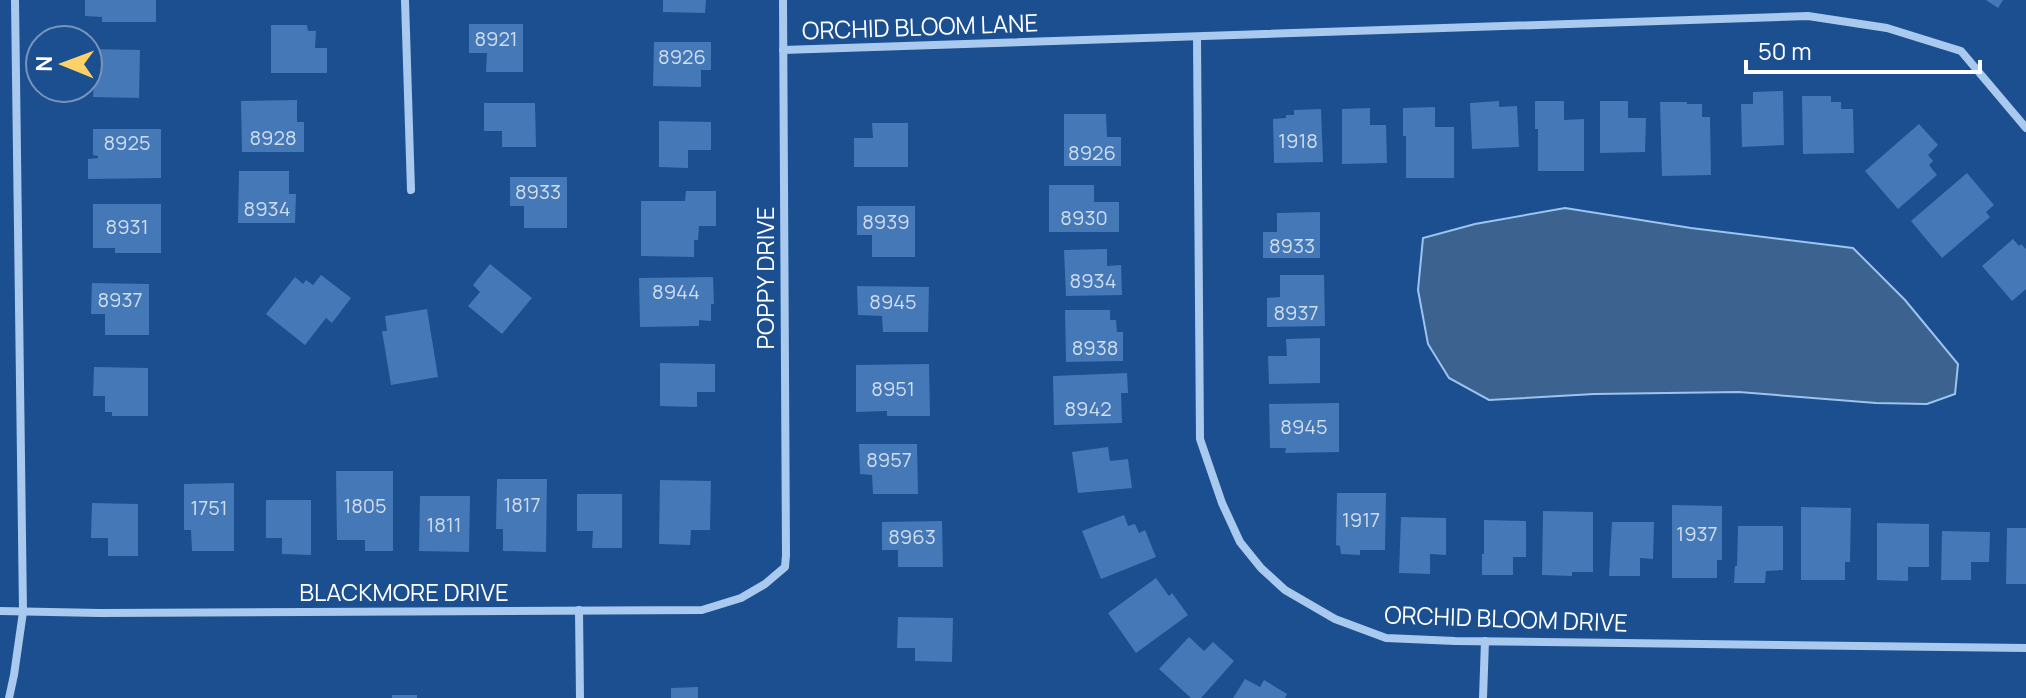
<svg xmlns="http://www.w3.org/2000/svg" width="2026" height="698" viewBox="0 0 2026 698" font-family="Manrope,sans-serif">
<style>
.water{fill:#3c6290;stroke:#9cc4f0;stroke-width:2}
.building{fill:#4478b7}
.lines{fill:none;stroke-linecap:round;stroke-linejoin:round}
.street{stroke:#a9c9ee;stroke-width:8}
.labels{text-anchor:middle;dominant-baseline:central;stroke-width:6;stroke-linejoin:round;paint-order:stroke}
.number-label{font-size:20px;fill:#d0dded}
.street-label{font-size:24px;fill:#fff;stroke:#1b4f8f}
</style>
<rect width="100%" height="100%" fill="#1b4f8f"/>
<path class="water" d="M1565 208 1691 228 1853 248 1905 300 1958 364 1955 394 1927 404 1876 403 1739 392 1594 394 1489 400 1449 378 1428 344 1418 290 1423 238 1475 224Z"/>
<g class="building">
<path d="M85 0H156V22H102V17L85 16Z"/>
<path d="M663 0H706L705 13 663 12Z"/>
<path d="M1986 0H2003L1998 8Z"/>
<path d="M469 24H523V72H486L487 53H469Z"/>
<path d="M271 25H307L308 31H316L315 48H327V73H271Z"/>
<path d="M654 42H711V70H701V87L653 86Z"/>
<path d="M88 49 140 50 139 98 93 97 94 77H88Z"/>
<path d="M1783 91 1784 145 1742 147 1741 104H1753V92Z"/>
<path d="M1802 96H1831V102H1841V109H1853L1854 153 1803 154Z"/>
<path d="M297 100V122H304V152H242L241 101Z"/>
<path d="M1499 101V107L1517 106 1519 147 1472 149 1470 103Z"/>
<path d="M1535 101H1564V120L1584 119V171H1538V129H1535Z"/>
<path d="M1600 101H1628V118H1646L1645 152 1600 153Z"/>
<path d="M1660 102H1687V104H1702V117H1710L1711 175 1662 176Z"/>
<path d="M484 103H535L536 147H502V131H484Z"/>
<path d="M1435 107V127H1454V178H1406V136H1403V108Z"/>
<path d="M1370 108V125H1386L1387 163 1342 164V109Z"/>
<path d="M1321 109 1323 162 1274 163 1273 119 1286 118V115H1294V110Z"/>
<path d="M1064 114H1106L1107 137H1121V166H1064Z"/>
<path d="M659 121 711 122V150H688V168L659 167Z"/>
<path d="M872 123H908V167H854V138H873Z"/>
<path d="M1919 124 1938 145 1928 155 1933 161 1929 165 1937 175 1898 209 1865 171Z"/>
<path d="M93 129H161V178L88 179V159L98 158V156L93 155Z"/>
<path d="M239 171H289V194H296L295 223H238Z"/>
<path d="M1967 173 1994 205 1986 212 1990 217 1942 258 1911 221Z"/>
<path d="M510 177H567V228H524V206H510Z"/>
<path d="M1049 185H1094V202H1119V232H1049Z"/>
<path d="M686 191H716V226H699L698 240H694V257L641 256V201H685Z"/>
<path d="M93 204H161V253H115V248H93Z"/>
<path d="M857 206H915V257H872V235H857Z"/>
<path d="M1320 212V258H1263V232H1277V213Z"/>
<path d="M2013 239 2019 246 2021 244 2026 249V289L2012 301 1982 266Z"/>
<path d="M1107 249V266L1121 265 1122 295 1066 296 1064 250Z"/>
<path d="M490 264 532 298 502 334 468 306 480 292 473 285Z"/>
<path d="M321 275 351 298 332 323 326 318 305 345 266 314 295 277 303 284 306 280 313 285Z"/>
<path d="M1280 275H1324L1325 326 1267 327V298L1280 297Z"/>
<path d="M713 277 714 304H711V321L699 320V326L640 327 639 278Z"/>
<path d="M92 283 149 284V335H105V314H91Z"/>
<path d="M857 286 929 287 928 332H883L882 316 858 315Z"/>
<path d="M427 309 438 377 391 385 382 331H387L385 316Z"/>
<path d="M1065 310H1110V320H1116L1117 332H1123V361L1066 362Z"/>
<path d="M1320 338V383L1269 384 1268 356H1287L1286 339Z"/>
<path d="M660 363 715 364V392H697V407L660 406Z"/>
<path d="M929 364 930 416H887V411L856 412V365Z"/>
<path d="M94 367 148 368V416H112V412H105V396H93Z"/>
<path d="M1127 373 1128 393H1121L1122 423 1054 425 1053 376Z"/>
<path d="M1339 403V452L1285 453 1286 448H1270L1269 404Z"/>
<path d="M859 444H917L918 494H873L872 475 860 474Z"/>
<path d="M1108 447 1110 461 1128 459 1132 488 1078 493 1072 452Z"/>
<path d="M336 471H393V551H365V540H337Z"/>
<path d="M497 479H547L546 552 503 551V529H496Z"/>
<path d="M660 480 711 481 710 530H691L690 545 659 544Z"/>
<path d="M234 483V551H192L191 530H184V484Z"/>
<path d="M1337 493H1386L1385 550H1360V555L1341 554 1340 546 1336 545Z"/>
<path d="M577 494H622V548H592L593 531H577Z"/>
<path d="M420 496H470L469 552 419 551Z"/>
<path d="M266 500H311V555L282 554V538H266Z"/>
<path d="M92 503 138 504V556H108V538H91Z"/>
<path d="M1672 505 1722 506V560H1717V578H1672Z"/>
<path d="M1801 507 1851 508 1850 562H1845V580H1801Z"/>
<path d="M1543 511 1593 512V572H1572V576L1542 575Z"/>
<path d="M1124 515 1128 526 1135 524 1139 533 1145 530 1156 557 1101 579 1082 531Z"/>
<path d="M1401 517 1446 518V555L1430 554V574L1399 573Z"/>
<path d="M1484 520 1526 521V557H1513V575H1482V554H1484Z"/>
<path d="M942 521 943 567H898V550H882V522Z"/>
<path d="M1612 522H1654L1653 559 1640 558V576H1609Z"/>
<path d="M1877 523 1929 524V567H1908V581L1877 580Z"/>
<path d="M1738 526H1783V570L1766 571 1765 583H1734L1735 566H1737Z"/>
<path d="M2007 528H2026V584H2006Z"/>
<path d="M1942 531 1990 532 1989 562H1971V580H1941Z"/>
<path d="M1156 578 1169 596 1172 593 1188 615 1136 653 1108 613Z"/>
<path d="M898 617 953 618 952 662 915 661V648H897Z"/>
<path d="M1189 637 1204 651 1213 642 1234 661 1201 698H1191L1159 669Z"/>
<path d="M1245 679 1260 687 1264 680 1287 694 1285 698H1233Z"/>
<path d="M698 687V698H671V688Z"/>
<rect x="392" y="695" width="25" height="3"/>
</g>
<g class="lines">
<g class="street">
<path d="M405 0 411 190"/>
<path d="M1197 37 1200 439 1222 503 1240 542 1261 568 1285 590 1335 619 1386 638 1455 641 2026 648"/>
<path d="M783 50 1808 16 1887 28 1961 51 2026 128"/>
<path d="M579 610 580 698"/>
<path d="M0 611 100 613 702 610 741 598 765 584 785 567 786 555 783 0"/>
<path d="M9 698 14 675 23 612 15 0"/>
<path d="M1483 698 1485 641"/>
</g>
</g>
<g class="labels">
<g class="number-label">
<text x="496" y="38">8921</text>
<text x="682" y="56">8926</text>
<text x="273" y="137">8928</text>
<text x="1298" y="140">1918</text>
<text x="127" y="142">8925</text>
<text x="1092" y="152">8926</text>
<text x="538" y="191">8933</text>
<text x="267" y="208">8934</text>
<text x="1084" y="217">8930</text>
<text x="886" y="221">8939</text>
<text x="127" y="226">8931</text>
<text x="1292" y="245">8933</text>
<text x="1093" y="280">8934</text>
<text x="676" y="291">8944</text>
<text x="120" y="299">8937</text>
<text x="893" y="301">8945</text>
<text x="1296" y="312">8937</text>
<text x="1095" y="347">8938</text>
<text x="893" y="388">8951</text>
<text x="1088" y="408">8942</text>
<text x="1304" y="426">8945</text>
<text x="889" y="459">8957</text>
<text x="522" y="504">1817</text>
<text x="365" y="505">1805</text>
<text x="209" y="507">1751</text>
<text x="1361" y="519">1917</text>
<text x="444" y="524">1811</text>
<text x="1697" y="533">1937</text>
<text x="912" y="536">8963</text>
</g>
<g class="street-label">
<text transform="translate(920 26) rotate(-2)">ORCHID BLOOM LANE</text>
<text transform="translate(764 278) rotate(-90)">POPPY DRIVE</text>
<text x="404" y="591">BLACKMORE DRIVE</text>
<text transform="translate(1506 618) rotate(2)">ORCHID BLOOM DRIVE</text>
</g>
</g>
<g transform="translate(64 64) rotate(271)"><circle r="38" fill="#1b4f8f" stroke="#7695bc" stroke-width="2"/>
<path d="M0-6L14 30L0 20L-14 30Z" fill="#ffd166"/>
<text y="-12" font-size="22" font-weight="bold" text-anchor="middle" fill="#ffffff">N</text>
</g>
<path d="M1746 60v12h234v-12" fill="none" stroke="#ffffff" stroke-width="4"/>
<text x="1758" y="60" font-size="24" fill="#ffffff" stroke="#1b4f8f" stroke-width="6" paint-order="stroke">50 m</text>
</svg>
